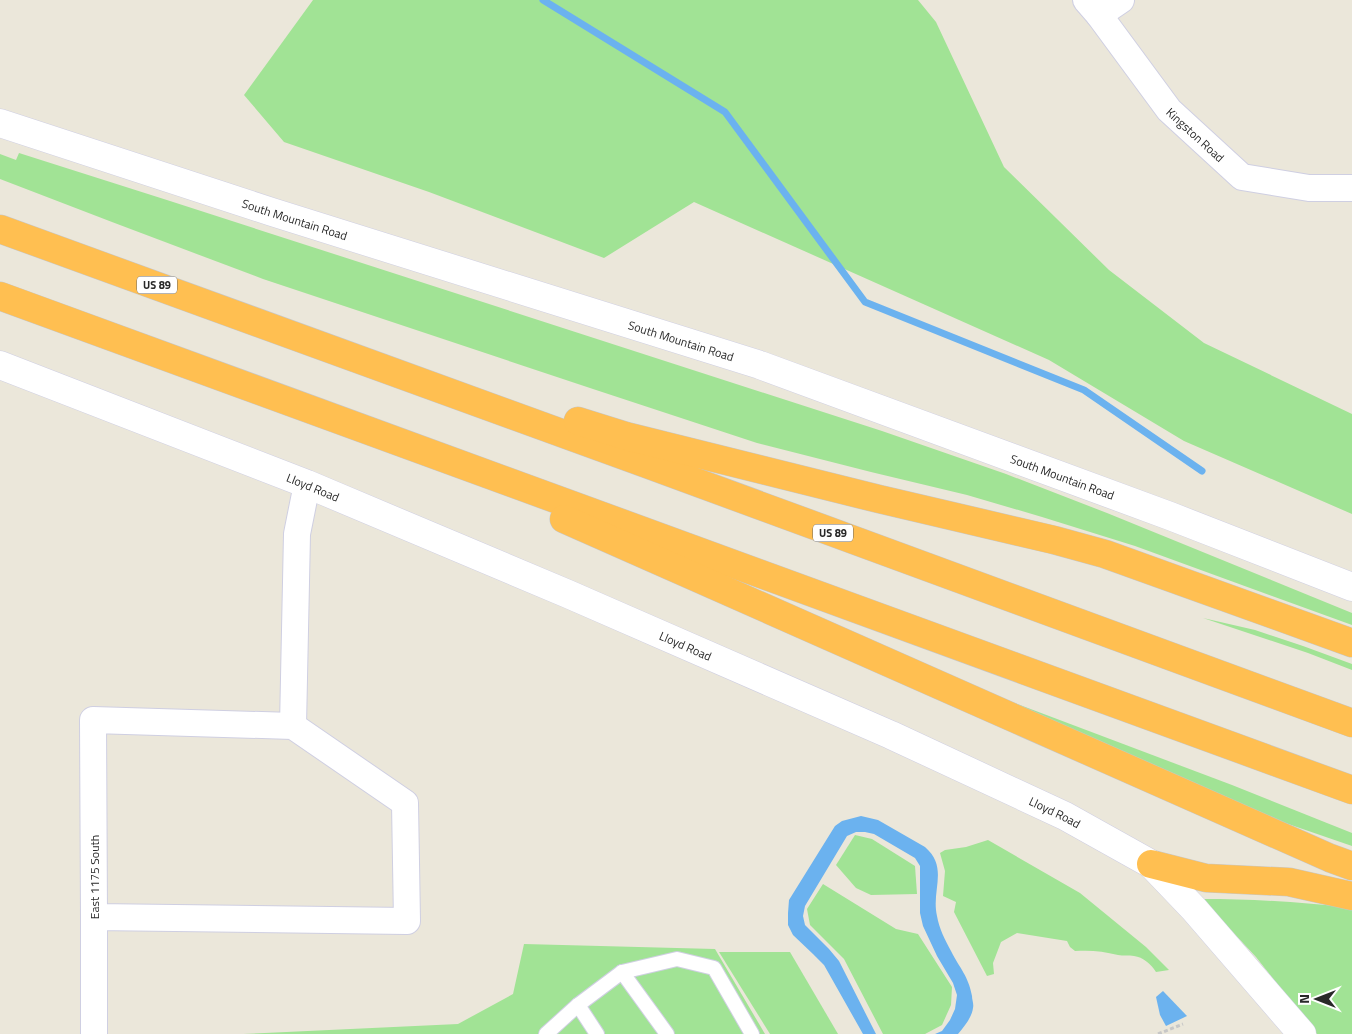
<svg xmlns="http://www.w3.org/2000/svg" width="1352" height="1034" viewBox="0 0 1352 1034" font-family="'Titillium Web',sans-serif">
<style>
.green{fill:#a1e395}
.water{fill:#6bb2ef}
.lines{fill:none;stroke-linecap:round;stroke-linejoin:round}
.stream{stroke:#6bb2ef;stroke-width:7}
.service-casing{stroke:#cfcfe2;stroke-width:16}
.minor-casing{stroke:#cfcfe2;stroke-width:28}
.tertiary-casing{stroke:#cfcfe2;stroke-width:29}
.motorway-casing{stroke:#c7c7c7;stroke-width:29}
.path{stroke:#c7c7c7;stroke-width:3;stroke-dasharray:4 2.5;stroke-linecap:butt}
.service{stroke:#fff;stroke-width:14}
.minor{stroke:#fff;stroke-width:26}
.tertiary{stroke:#fff;stroke-width:28}
.motorway{stroke:#ffbf51;stroke-width:28}
.labels{text-anchor:middle;dominant-baseline:central;stroke-width:4;stroke-linejoin:round;paint-order:stroke}
.shield{fill:#fff;stroke:#696969;stroke-width:1}
.shield-label{font-size:11px;font-weight:bold;fill:#292929}
.street-label{font-size:12px;fill:#292929;stroke:#fff}
</style>
<rect width="100%" height="100%" fill="#ebe7da"/>
<g class="green">
<path d="M313 0H918L936 22 1004 167 1109 270 1204 343 1352 414V514L1184 441 1049 360 694 202 604 258 429 192 284 142 244 95Z"/>
<path d="M19 153 170 201 882 431 1006 474 1107 513 1352 613V625L1135 546 1042 517 967 495 871 472 757 443 593 389 263 279 112 222 0 179V154L16 160Z"/>
<path d="M1203 618 1255 630 1303 646 1352 664V670L1308 653Z"/>
<path d="M956 681 1232 785 1352 833V846L1259 814Z"/>
<path d="M855 835 872 839 915 866 917 894 871 895 856 888 836 865Z"/>
<path d="M988 840 1080 893 1146 947 1169 970 1156 972C1151 964 1143 957 1134 956 1129 955 1123 956 1118 955 1103 951 1090 950 1075 951L1070 947 1067 941 1017 933 1001 942 993 963 994 974 987 976 954 912 956 902 943 896 945 871 940 853 945 850 966 847Z"/>
<path d="M823 884 896 929 918 934 952 987 951 1005 942 1025 925 1034H883L844 959 810 925 807 909Z"/>
<path d="M1202 899C1252 899 1302 902 1352 908V1034H1317L1256 957Z"/>
<path d="M524 944 715 949 765 1034H243L458 1024 513 994Z"/>
<path d="M719 952H790L838 1034H770Z"/>
</g>
<g class="water">
<path d="M861 816 878 820 925 847C949 868 931 890 937 916 939 928 945 940 951 951 960 969 968 975 972 996 972 1000 974 1004 973 1008 972 1017 964 1027 958 1034H935L942 1031 950 1020 955 1009 957 995 953 983 937 956 923 926 920 913V866L915 858 874 834 865 832H856L847 836 805 906 803 916 805 925 829 949 839 961 876 1034H863L824 965 813 954 793 935 788 925V913L789 900 835 826 842 821Z"/>
<path d="M1163 991 1187 1016 1166 1026 1160 1015 1156 997Z"/>
</g>
<g class="lines">
<path class="stream" d="M543 0 725 112 865 302 1084 390 1202 471"/>
<g class="service-casing">
<g id="service">
<path d="M622 972 667 1034"/>
<path d="M578 1005 597 1034"/>
<path d="M546 1034 578 1005 622 972 677 959 714 968 752 1034"/>
</g>
</g>
<g class="minor-casing">
<g id="minor">
<path id="s1" d="M1086 0 1099 15 1169 110 1242 177 1309 188H1352"/>
<path d="M1099 15 1121 0"/>
<path d="M293 726 297 534 307 484"/>
<path d="M94 1034V917L93 720 293 726 405 803 407 921 94 917"/>
</g>
</g>
<g class="tertiary-casing">
<g id="tertiary">
<path id="s2" d="M0 123 272 212 760 365 1170 516 1352 587"/>
<path id="s3" d="M0 365 307 484 568 594 891 735 1065 816 1151 864 1194 909 1302 1034"/>
</g>
</g>
<g class="motorway-casing">
<g id="motorway">
<path d="M0 229C452 391 901 558 1352 723"/>
<path d="M0 296 1352 790"/>
<path d="M578 421 626 436 879 499 1054 540 1105 554 1352 643"/>
<path d="M564 519 1330 858 1352 866"/>
<path d="M1151 864 1206 878 1289 882 1352 896"/>
</g>
</g>
<path class="path" d="M1158 1034 1183 1024"/>
<use href="#service" class="service"/>
<use href="#minor" class="minor"/>
<use href="#tertiary" class="tertiary"/>
<use href="#motorway" class="motorway"/>
</g>
<g class="labels">
<g class="shield">
<rect x="137" y="276.5" width="40" height="17" rx="4"/>
<rect x="813" y="524.5" width="40" height="17" rx="4"/>
</g>
<g class="shield-label">
<text x="157" y="285">US 89</text>
<text x="833" y="533">US 89</text>
</g>
<g class="street-label">
<text stroke="none"><textPath href="#s1" startOffset="174">Kingston Road</textPath></text>
<text stroke="none"><textPath href="#s2" startOffset="310">South Mountain Road</textPath></text>
<text stroke="none"><textPath href="#s2" startOffset="715">South Mountain Road</textPath></text>
<text stroke="none"><textPath href="#s2" startOffset="1120">South Mountain Road</textPath></text>
<text stroke="none"><textPath href="#s3" startOffset="336">Lloyd Road</textPath></text>
<text stroke="none"><textPath href="#s3" startOffset="741">Lloyd Road</textPath></text>
<text stroke="none"><textPath href="#s3" startOffset="1146">Lloyd Road</textPath></text>
<text transform="translate(94 877) rotate(-90)">East 1175 South</text>
</g>
</g>
<g transform="translate(1317 999) rotate(270)" stroke="#ffffff" stroke-width="4" paint-order="stroke">
<path d="M0-4L9 19L0 12L-9 19Z" fill="#292929"/>
<text y="-8" font-size="14" font-weight="bold" text-anchor="middle" fill="#292929">N</text>
</g>
</svg>
